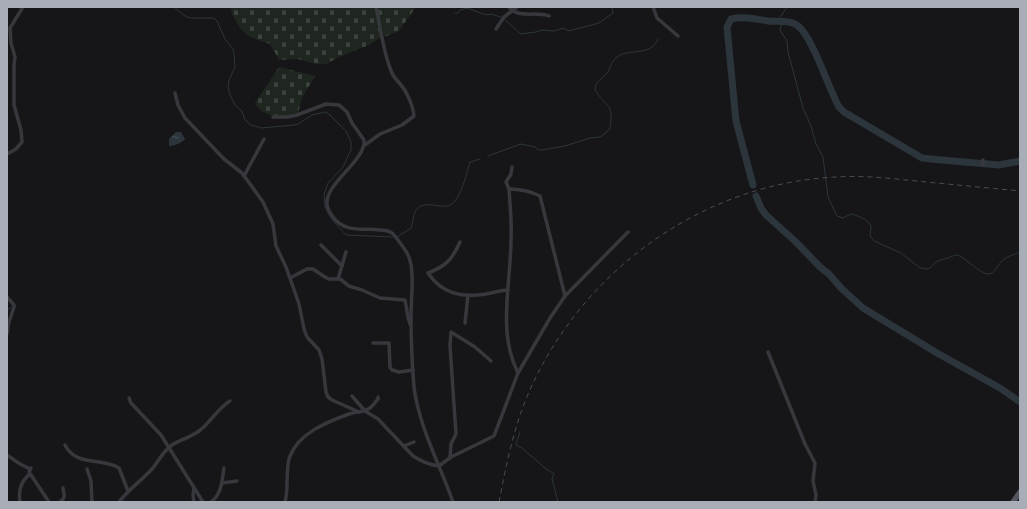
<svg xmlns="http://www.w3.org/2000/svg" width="1027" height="509" viewBox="0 0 1027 509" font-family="'Golos Text',sans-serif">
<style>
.cemetery{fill:url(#cemetery-stones)}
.water{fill:url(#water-ripples)}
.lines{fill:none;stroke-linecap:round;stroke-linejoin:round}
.stream{stroke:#2c353c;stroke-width:1}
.river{stroke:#2c353c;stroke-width:7}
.street{stroke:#37383d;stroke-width:3.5}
.primary{stroke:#53555c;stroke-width:5.5}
.rail{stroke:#4a4c52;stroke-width:1;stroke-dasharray:5 4;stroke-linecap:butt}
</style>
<defs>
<pattern id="cemetery-stones" width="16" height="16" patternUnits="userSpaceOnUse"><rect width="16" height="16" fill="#1e261f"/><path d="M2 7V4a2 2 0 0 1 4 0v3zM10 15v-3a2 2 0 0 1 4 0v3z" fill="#3c433d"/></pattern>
<pattern id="water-ripples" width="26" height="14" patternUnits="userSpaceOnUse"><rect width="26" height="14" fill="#2c353c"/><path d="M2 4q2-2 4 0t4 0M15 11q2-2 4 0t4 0" fill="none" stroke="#485056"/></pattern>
</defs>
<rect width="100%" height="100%" fill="#161618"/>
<g class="cemetery">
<path d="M231 7H375L381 37 369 45 337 58 326 64H316L298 59 279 60 270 44 250 37 240 28 232 14Z"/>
<path d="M377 7H416L399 31 384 37Z"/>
<path d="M279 67 315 76 302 98 298 113C284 118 262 118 255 103Z"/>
</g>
<path class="water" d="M176 132H181L185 139C182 143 174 146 169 146V139Z"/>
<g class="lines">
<g class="stream">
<path d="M174 7 185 16 190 18H214L217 21 225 39 233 49 234 53 235 67 229 80 228 87 230 95 235 105 242 111 245 120 251 125 261 128 294 125 298 124 312 115 325 112 329 114 346 131 351 142V150L343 167 328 183 324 195 325 207 329 215 335 223 346 235 393 237"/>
<path d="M455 13H458L460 10 467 8 486 15 491 14 501 17"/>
<path d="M505 20 521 34 536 32 542 30 554 31 563 28 569 31 599 23 613 13 612 7"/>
<path d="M777 22 787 7"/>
<path d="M782 22 780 30 787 41 788 52 803 108 811 126 816 144 823 157 828 197 837 216 843 218 851 214C858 216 871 220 871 228 871 231 870 233 870 236L874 241 901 253 920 268 927 269 930 268C937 260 938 261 948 258 951 257 954 255 957 255 963 255 978 273 988 274 995 274 997 266 1001 262 1005 257 1014 255 1020 252"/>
<path d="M488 156 521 144 535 147 538 150H542L565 146 590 138 600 137 607 132 610 128C614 102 606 108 595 90 595 81 602 80 607 73 611 68 611 61 617 57 629 48 651 57 658 39"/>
<path d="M397 237 411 228C413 223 413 215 416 210 425 198 442 211 452 204 461 197 467 173 470 162L480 159"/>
<path d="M7 310 12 307"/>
<path d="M520 432 516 445 522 448 545 468 554 474 552 479 558 502"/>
</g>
<g class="river">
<path d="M753 185 736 121 727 27 731 19C744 16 756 19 768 21 776 22 787 20 795 24 811 31 829 90 839 107L844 112 922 158 941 160 999 165 1020 161"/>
<path d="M756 196 761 208 766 215 796 242 820 267 829 274 841 288 863 308 937 353 1000 388 1020 402"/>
</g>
<g class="street">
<path d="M509 7C517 19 537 11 549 16"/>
<path d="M653 7 657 18 678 36"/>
<path d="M496 29 504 17 517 7"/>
<path d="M175 93 178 105 185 118 224 159 242 173 263 202 273 224 276 246 286 267 299 304 304 329 307 337 319 350 322 359 326 392 328 397 332 400 359 412"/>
<path d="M273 117H288L297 115 326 104 339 105 347 112 352 123 364 140C366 161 325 183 327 204 327 209 330 213 333 217 344 233 364 228 380 230 384 230 389 231 392 233 394 234 407 252 408 255 415 268 411 299 411 315 411 339 412 364 414 387 419 427 440 465 453 502"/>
<path d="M365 145 380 134 402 125 414 116C413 106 407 92 401 85 398 81 394 78 392 73 383 53 381 29 376 7"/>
<path d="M7 154 16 149 22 142 21 130 14 105V65L15 57 11 43 10 28 23 7"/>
<path d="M983 165V160"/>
<path d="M512 167 511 174 506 182 509 189C510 206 512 222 511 239 511 283 497 332 518 373"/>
<path d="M244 176 264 139"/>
<path d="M509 189C521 189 530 191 540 196L565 296"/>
<path d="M460 242C452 260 446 266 428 273 442 294 462 298 486 294 494 293 500 290 508 290"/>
<path d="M321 245 342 266"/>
<path d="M290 278 307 269H313L325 277 329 279H340L349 286 362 290 380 298 405 300 408 317 410 324"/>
<path d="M338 279 346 252"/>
<path d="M7 297 14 305V307L9 322 7 334"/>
<path d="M465 323 468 295"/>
<path d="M373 343H389L390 367 392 370 399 372 413 370"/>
<path d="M768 352 805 444 815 463 813 481 816 495 815 502"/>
<path d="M352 396 365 411 378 419 413 456C422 462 430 465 439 466L451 457 494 436 518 373 550 318 565 296 628 232"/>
<path d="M129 398 131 403 161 435 203 502"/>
<path d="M65 445C76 467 101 457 119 468L128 491"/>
<path d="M404 446 414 442"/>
<path d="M7 455 20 464 30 469"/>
<path d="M450 458 451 444 456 434 450 346 451 332 475 347 491 361"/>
<path d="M31 468 29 472 49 502"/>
<path d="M87 469 91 481 92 502"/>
<path d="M222 483 237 481"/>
<path d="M194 488 193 495 194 502"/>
<path d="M20 502C18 490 21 481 30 474"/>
<path d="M60 502C66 498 64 495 63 488"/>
<path d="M119 502C129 489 141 481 152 469 159 461 163 451 172 445 180 440 191 437 199 431 211 422 218 408 230 401"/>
<path d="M211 502C222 494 222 480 224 468"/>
<path d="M285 502C289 488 285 468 290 456 299 433 327 422 349 414 355 412 364 412 370 408 373 406 375 402 378 399V397"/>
</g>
<path class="primary" d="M1013 502 1020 492"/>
<path class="rail" d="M499 502C507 460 516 417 535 379 591 264 708 183 836 177 866 175 896 179 926 182 958 185 989 188 1020 191"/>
</g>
<rect width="1027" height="509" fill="none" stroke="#a8adb8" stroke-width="16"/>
</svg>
